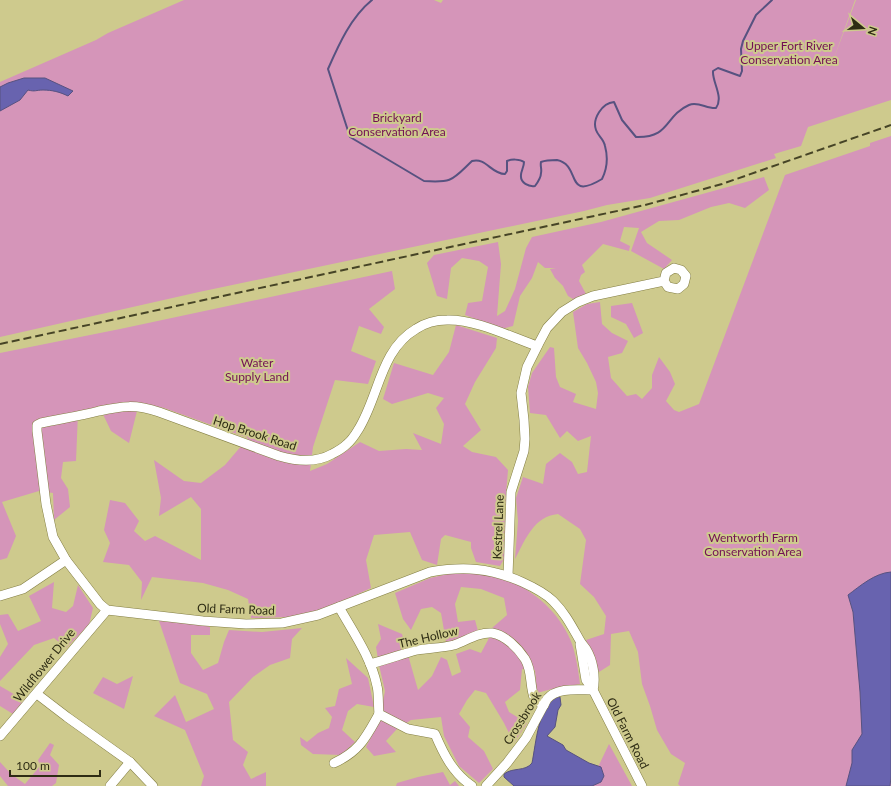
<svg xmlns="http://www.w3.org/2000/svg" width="891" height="786" viewBox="0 0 891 786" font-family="Lato,sans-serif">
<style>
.green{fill:#d595b9}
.water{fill:#6863af;stroke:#575280}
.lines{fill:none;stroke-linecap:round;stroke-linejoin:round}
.stream{stroke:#575280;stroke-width:2}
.minor-casing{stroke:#837e43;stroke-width:10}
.minor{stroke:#fff;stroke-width:9}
.rail{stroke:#464426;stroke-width:2;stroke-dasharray:8 4;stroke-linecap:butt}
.labels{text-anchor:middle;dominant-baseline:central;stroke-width:4;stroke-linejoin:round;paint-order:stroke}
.park-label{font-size:12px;fill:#731054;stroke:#ceca8d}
.street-label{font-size:12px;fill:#2e2c14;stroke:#ceca8d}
</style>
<rect width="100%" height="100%" fill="#ceca8d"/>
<g class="green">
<path d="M184 0H434L441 3 443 0H855L831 66 856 0H891V100L808 127 801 146 774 154 776 158 650 198 607 205 584 211 199 292 0 337V82L96 40 108 33Z"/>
<path d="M891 136V786H680L678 784 685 763 671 754 657 730 650 706 642 684 638 652 629 631 611 634 610 665 599 672 586 640 604 634 606 616 594 597 580 584 586 540 580 529 558 514C534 516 525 540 515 559L518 521 516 498 523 477 543 484 546 464 560 453 572 462 578 474 587 472 591 436 578 441 567 431 560 438 546 415 530 413 528 387 532 373 550 347 554 348 556 377 560 387 576 394 573 402 596 409 598 393 596 382 587 363 578 348 573 312 587 304 600 302 602 324 612 333 628 341 622 353 608 357 611 378 627 396 636 394 642 399 652 388V375L659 357 670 372 675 384 666 401 674 410 679 412 699 404 785 175 870 146V143Z"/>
<path d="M764 177 769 190 745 208 729 203 711 207 679 220 659 221 641 232 647 243 672 260 664 269 631 251 639 228 624 227 620 241 630 246 629 251 603 244 582 265 585 272 581 275 579 281 586 294 573 299 568 296 563 286 555 278 550 269 556 268H545L538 262 532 278 520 296 513 326 502 329 465 315 468 303 482 301 488 267 479 261 462 258 451 268 447 299 437 296 427 263 434 255 498 242 501 264 497 316 505 311 515 289 526 248 532 237 601 222Z"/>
<path d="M392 271 395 289 369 309 384 327 381 334 359 326 351 351 376 361 368 384 335 380 313 447 310 471 327 464 360 442 379 451 406 449 422 450 413 433 441 444 444 424 436 408 444 398 428 393 392 404 383 399 394 363 433 375 449 352 456 325 497 338 496 348 475 382 465 404 481 430 463 446 472 452 496 457 508 470 505 507 504 559 500 566 476 562 471 548V542L445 535 441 539 437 565 422 560 410 532 374 535 366 560 371 588 323 610 289 617 251 618 248 599 228 590 203 583 152 577 141 600 142 582 129 565 103 562 110 543 104 530 110 500 125 503 139 521 134 531 145 541 155 536 201 560V509L191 497 159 516 161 498 154 460 184 481 201 483 225 465 248 438 164 408 139 403 129 443 111 431 99 406 78 413 76 461 63 462 61 478 68 489 70 507 54 520 53 493 39 491 2 502 16 536 7 558 0 560V353L120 329Z"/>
<path d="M632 303 643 333 634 338 626 324 611 317V306Z"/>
<path d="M462 571C473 573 485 574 496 576 527 584 558 610 570 639 576 653 578 669 580 684L552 689 537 693 535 670 522 669 520 690 505 702 509 712 527 723 514 743 504 723 486 693 475 690 467 700 459 714 470 727 468 737 484 751 493 769 479 783 459 766 444 736 441 717 411 720 396 730 386 741 396 752 374 756 366 747 379 722 385 691 379 665 376 647 381 639 378 624 402 634 418 690 432 676 441 657 447 660 452 676 461 672 456 654 470 649 481 653 488 640 492 628 507 615 504 598 481 589 461 587 455 604 458 622 475 620 478 631 455 642H446L441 613 432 607 421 609 411 630 403 619 395 593 430 578Z"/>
<path d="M54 582 52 608 66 612 73 606 78 585 93 608 89 625 66 648 54 638 34 645 0 681V657L8 644 0 624V615L8 614 18 631 41 621 29 596Z"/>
<path d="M159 621 198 624 210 627V635H191V653L203 670 218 663 224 642 229 630 262 632 302 628 292 639 290 658 270 665 253 677 229 702 233 740 248 752 243 765 251 779 266 772V786H201L204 776 185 730 154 716 175 695 186 722 214 709 207 694 180 683Z"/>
<path d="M346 658 368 678 374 707 357 704 348 711 342 730 355 742 341 755 313 754 301 745 300 737 307 742 318 733 329 728 332 717 325 708 335 706 339 689 352 684Z"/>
<path d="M133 676 124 709 93 693 103 677 117 684Z"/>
<path d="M0 686 24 700 13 714 0 706Z"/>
<path d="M50 743 54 745 50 755 59 765 56 783 52 786H8L0 776V762L11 774 25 784 40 766 38 760Z"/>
<path d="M609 744 632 786H589Z"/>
<path d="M443 772 450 785 455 781 459 786H396L397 783 418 777Z"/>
</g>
<g class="water">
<path d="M24 78H45L73 91 68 96C60 92 52 90 43 90 36 90 35 92 28 90L20 100 0 111V87L8 83Z"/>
<path d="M891 572V777L890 786H846L852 763V750L862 734 860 692 853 612 848 595C860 586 875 573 891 572Z"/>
<path d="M558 696 560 697 561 705 558 710 555 727 547 736 563 745 566 750 589 763 601 767 604 776 601 782 592 786H514L504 777V774C513 767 525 772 532 763 536 744 538 705 558 696Z"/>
</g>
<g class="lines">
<path class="stream" d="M372 0C351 17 339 44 328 69L350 137 424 181C453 183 452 180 472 161 486 157 491 174 505 174L507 171V161C511 159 520 159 524 162 524 167 521 171 521 175 520 183 529 187 535 186 538 182 541 178 541 173 542 169 540 166 541 162 546 160 552 160 557 160 582 165 564 202 602 179 607 169 608 157 605 146 604 139 598 136 596 130 592 119 602 103 614 102L622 120 636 137C671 138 664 116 689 105 698 101 707 109 716 108 724 97 712 82 713 71L718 68 740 76 742 71 741 49 743 41 756 15 772 0"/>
<g class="minor-casing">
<g id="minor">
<path d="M537 346C511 337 475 319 447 320 436 320 425 323 416 329 380 350 379 397 358 430 355 435 352 440 347 444 343 448 338 451 332 454 316 463 296 461 279 456L159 412C135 404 123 406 99 411 80 416 60 419 41 423L37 425V431L46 504 53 537 66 560 100 604 107 610 203 621 246 624 282 623 318 615 430 572C464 566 490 568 522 582 533 587 545 593 553 601 565 613 571 625 579 639 581 643 584 646 586 649 593 660 596 678 593 690"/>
<path d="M508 576 511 492 524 451 525 439 524 420 521 393 527 367 539 343 547 328 562 312 578 302 593 296 664 281 666 273 674 268 681 270 686 276 684 284 678 289 668 287 664 281"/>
<path d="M0 596 23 589 66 560"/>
<path d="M339 607C353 632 371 657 377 686 379 694 378 704 379 714L408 729 435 734C444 755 453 773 472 786"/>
<path d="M580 644 586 680 593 690 642 786"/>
<path d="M370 664C386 660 402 654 417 650 429 648 442 648 454 645 466 641 478 632 492 633 505 635 518 648 525 659 533 672 529 687 535 700L544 705"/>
<path d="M37 694 67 717 130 762 153 786"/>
<path d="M0 736 107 610"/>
<path d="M334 763C360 751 366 737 379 714"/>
<path d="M110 786 130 762"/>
<path d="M486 786 507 763 526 738 547 699C557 687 578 690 593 690"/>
</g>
</g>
<use href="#minor" class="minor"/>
<path class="rail" d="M0 344 645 205 722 184 891 125"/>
</g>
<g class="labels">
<g class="park-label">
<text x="789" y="45">Upper Fort River<tspan x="789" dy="14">Conservation Area</tspan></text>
<text x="397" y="117">Brickyard<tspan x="397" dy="14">Conservation Area</tspan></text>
<text x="257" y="362">Water<tspan x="257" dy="14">Supply Land</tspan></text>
<text x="753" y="537">Wentworth Farm<tspan x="753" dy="14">Conservation Area</tspan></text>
</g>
<g class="street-label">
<text transform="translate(255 433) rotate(18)">Hop Brook Road</text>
<text transform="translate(498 527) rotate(-88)">Kestrel Lane</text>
<text transform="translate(236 609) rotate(2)">Old Farm Road</text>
<text transform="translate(428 637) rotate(-13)">The Hollow</text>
<text transform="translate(44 665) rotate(-51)">Wildflower Drive</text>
<text transform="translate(522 718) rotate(-58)">Crossbrook</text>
<text transform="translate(628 733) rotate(63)">Old Farm Road</text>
</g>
</g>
<g transform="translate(863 28) rotate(108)" stroke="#ceca8d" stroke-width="3" paint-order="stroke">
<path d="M0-3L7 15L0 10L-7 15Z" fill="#2e2c14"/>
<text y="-6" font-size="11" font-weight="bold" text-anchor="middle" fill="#2e2c14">N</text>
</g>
<path d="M10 770v6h90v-6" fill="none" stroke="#2e2c14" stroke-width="2"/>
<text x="16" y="770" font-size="12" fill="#2e2c14" stroke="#ceca8d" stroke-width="3" paint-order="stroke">100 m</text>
</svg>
